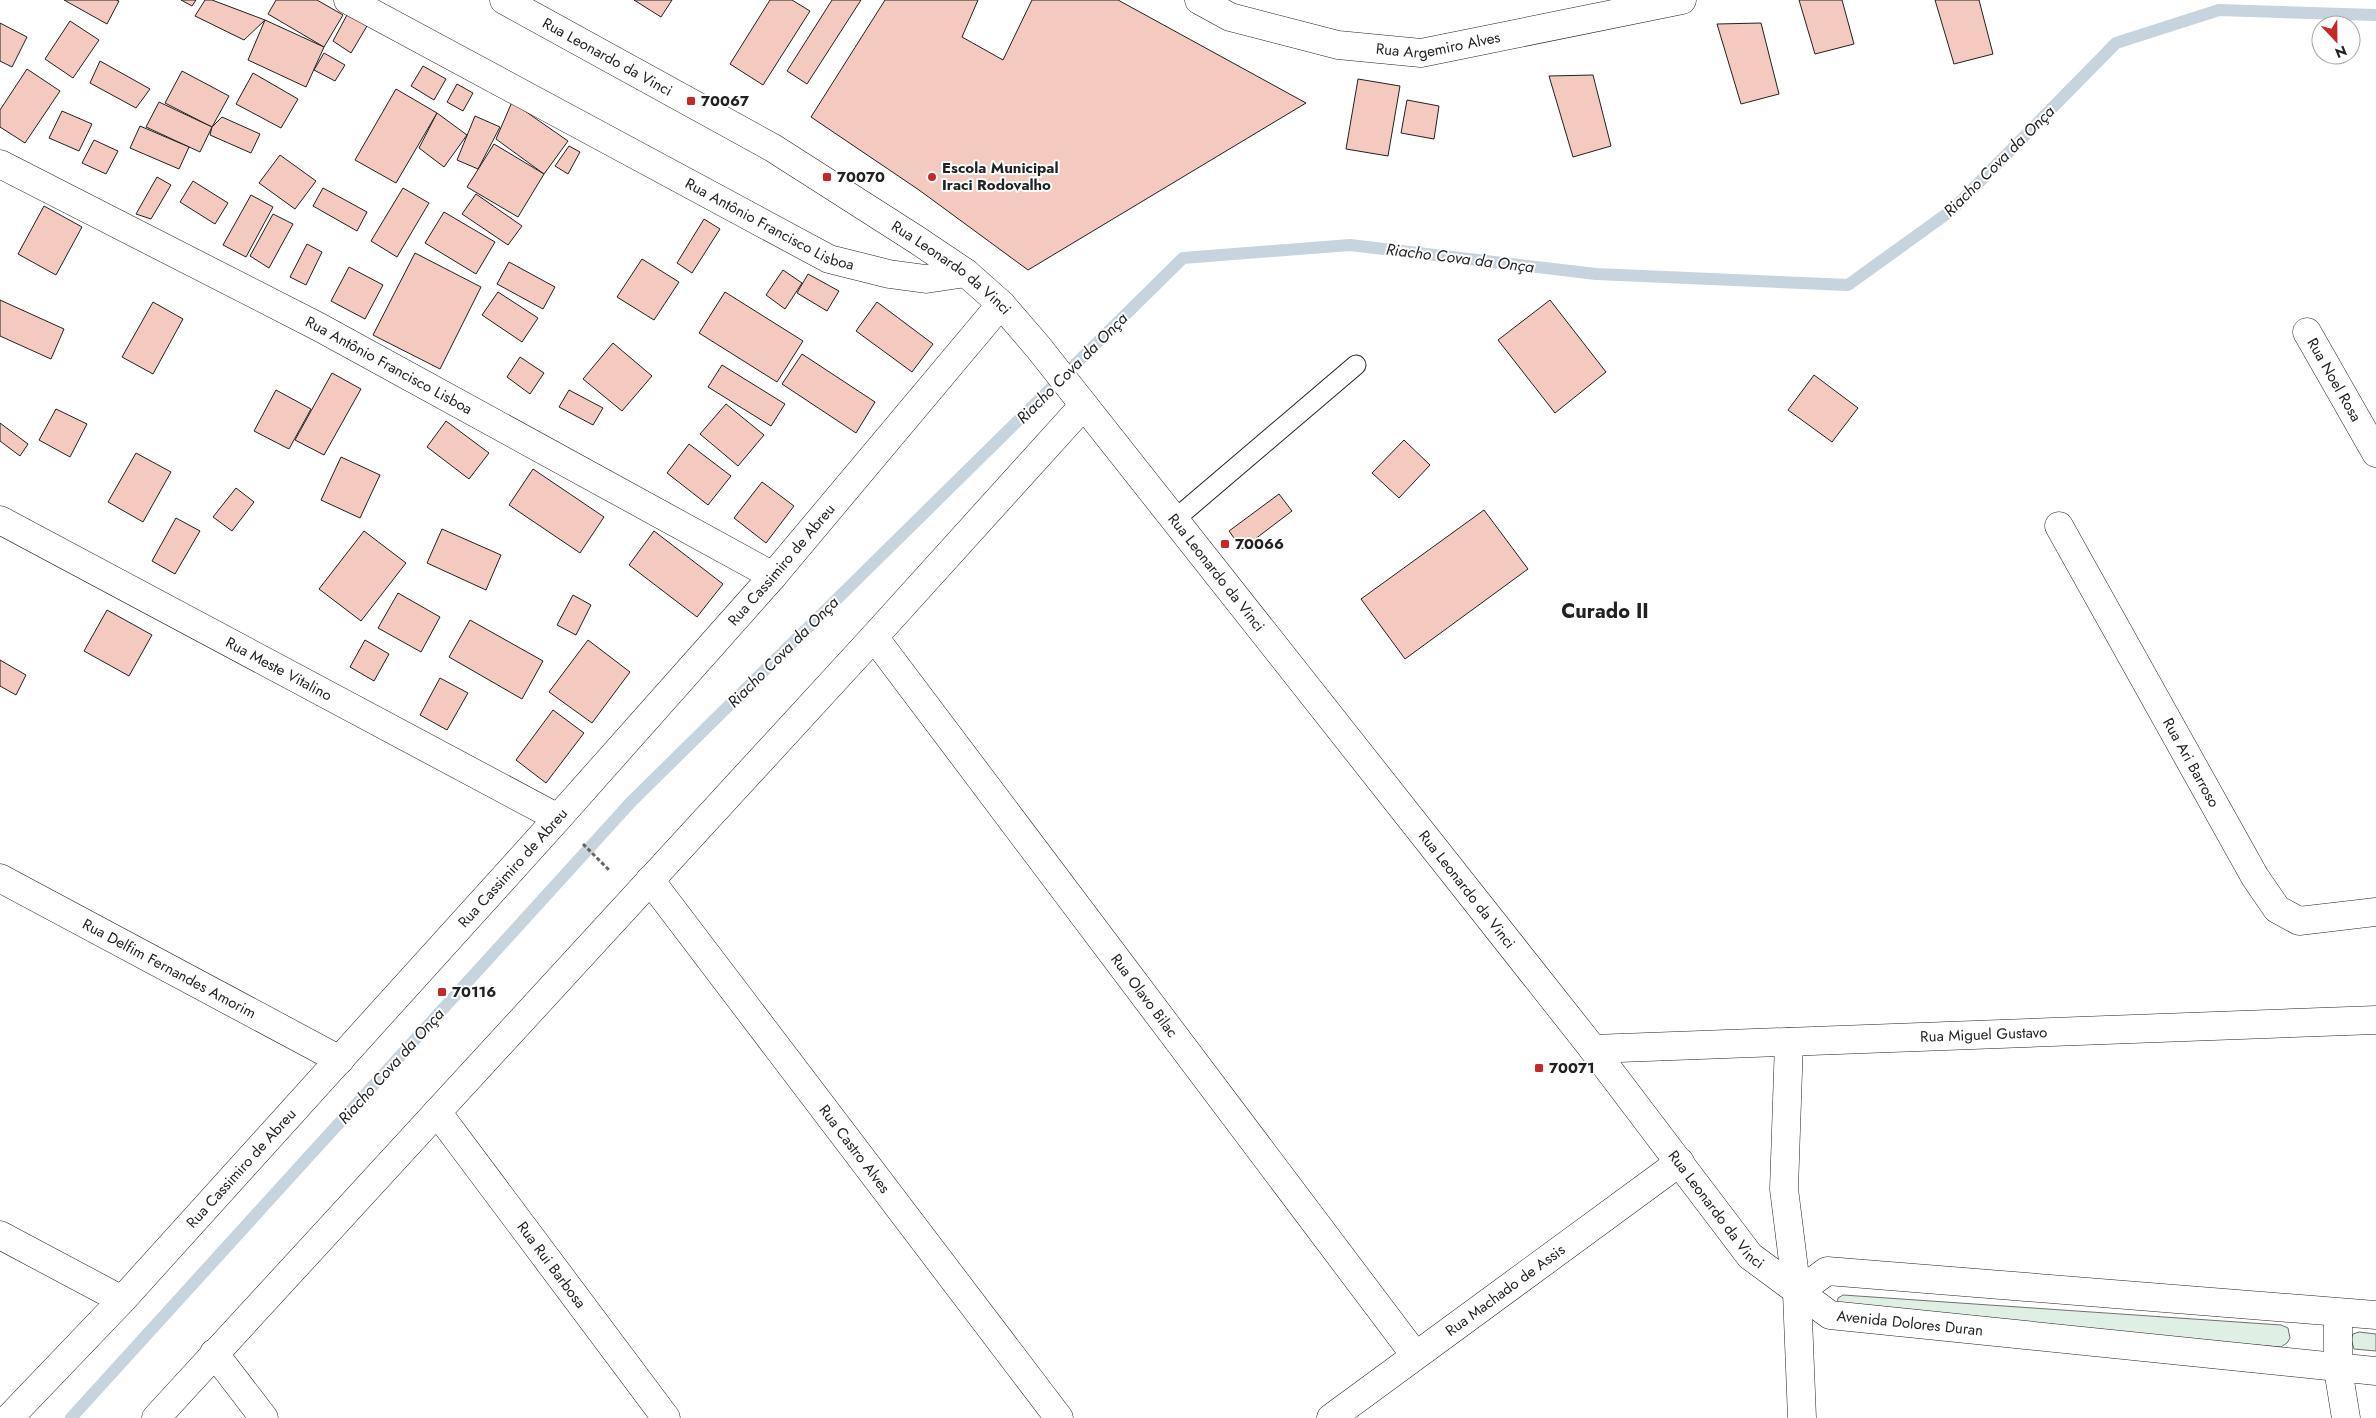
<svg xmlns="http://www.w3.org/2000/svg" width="2376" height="1418" viewBox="0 0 2376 1418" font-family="Jost,sans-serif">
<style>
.green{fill:#e0efe3;stroke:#6f6f6f}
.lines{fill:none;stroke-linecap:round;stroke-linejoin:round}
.stream{stroke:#c7d3dd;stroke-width:12}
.building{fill:#f3c9c0;stroke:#222}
.lane-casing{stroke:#222;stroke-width:21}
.street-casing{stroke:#222;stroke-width:29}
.secondary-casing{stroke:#222;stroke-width:29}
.path{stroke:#646464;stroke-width:3;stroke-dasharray:4 2.5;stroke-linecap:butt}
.lane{stroke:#fff;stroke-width:19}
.street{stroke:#fff;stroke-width:28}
.secondary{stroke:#fff;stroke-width:28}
.poi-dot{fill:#c62828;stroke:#fff;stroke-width:2}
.labels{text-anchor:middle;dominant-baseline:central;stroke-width:4;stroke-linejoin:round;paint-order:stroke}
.street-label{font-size:15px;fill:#222;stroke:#fff}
.poi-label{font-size:15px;font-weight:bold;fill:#222;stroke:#fff;text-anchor:start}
.water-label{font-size:16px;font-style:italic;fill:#222;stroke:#fff}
.district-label{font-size:20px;font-weight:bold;fill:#222;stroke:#fff}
</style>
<rect width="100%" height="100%" fill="#fff"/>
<g class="green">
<path d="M1843 1295 2281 1325 2288 1328 2290 1338 2287 1343 2281 1347 1848 1313 1837 1304 1838 1298Z"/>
<path d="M2359 1332 2376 1334V1351L2354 1349 2351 1339 2353 1334Z"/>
</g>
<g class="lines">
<path class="stream" d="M71 1418 631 802 1183 258 1350 245 1596 274 1848 285 1952 210 2116 43 2219 10 2376 15"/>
</g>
<g class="building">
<path d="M64 0H116L119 1 107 24Z"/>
<path d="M181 0H196L192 6Z"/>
<path d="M205 0H212L265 20 244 40 195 16Z"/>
<path d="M276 0H317L343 15 324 47 268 14Z"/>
<path d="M634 0H672L661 17Z"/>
<path d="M770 0H792L810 11 763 85 730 64Z"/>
<path d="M832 0H861L807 84 787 71Z"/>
<path d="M885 0H978L962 37 1003 60 1032 0H1118L1306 103 1028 270 919 190 811 117Z"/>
<path d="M1799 0H1842L1854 44 1815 54Z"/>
<path d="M1935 0H1979L1993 54 1954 64Z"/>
<path d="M348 13 367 26 351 53 333 41Z"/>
<path d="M265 20 324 47 306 87 248 60Z"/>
<path d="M70 21 99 40 73 78 45 59Z"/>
<path d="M0 23 27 37 12 67 0 61Z"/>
<path d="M1761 23 1779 94 1741 104 1717 24Z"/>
<path d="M324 53 345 65 335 81 314 70Z"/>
<path d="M100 61 150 89 136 108 90 83Z"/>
<path d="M423 66 446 79 434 100 411 86Z"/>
<path d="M27 69 60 91 25 143 0 127V110Z"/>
<path d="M182 71 229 96 212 127 165 103Z"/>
<path d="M253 73 298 99 281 128 236 104Z"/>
<path d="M1593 75 1611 146 1573 157 1549 76Z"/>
<path d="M1358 79 1400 86 1388 156 1346 149Z"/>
<path d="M457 84 473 93 463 111 447 102Z"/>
<path d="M396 89 437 113 396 183 355 160Z"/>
<path d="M1407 100 1439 106 1434 139 1401 133Z"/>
<path d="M159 102 212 127 200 152 146 127Z"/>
<path d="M512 102 568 141 544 174 496 139Z"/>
<path d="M62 111 92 124 79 151 49 138Z"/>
<path d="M437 113 467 135 444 167 419 148Z"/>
<path d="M475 116 500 127 478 169 457 160Z"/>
<path d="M222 117 260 134 251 153 210 135 212 127Z"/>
<path d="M140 126 189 147 179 169 130 148Z"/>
<path d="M94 140 118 151 106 174 82 163Z"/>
<path d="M494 144 544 174 518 217 467 187Z"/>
<path d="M569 146 580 152 568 174 555 166Z"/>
<path d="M280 155 316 181 295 209 259 183Z"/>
<path d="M157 177 171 185 151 219 136 214Z"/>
<path d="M193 181 228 203 215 224 180 202Z"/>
<path d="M323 188 367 212 357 231 313 206Z"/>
<path d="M403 188 429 203 397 257 371 241Z"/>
<path d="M476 194 522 226 508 245 462 214Z"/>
<path d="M251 195 273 207 246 257 223 245Z"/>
<path d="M44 206 82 227 56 275 18 254Z"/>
<path d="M444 212 495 242 476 274 425 243Z"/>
<path d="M273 214 293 224 269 268 250 256Z"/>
<path d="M704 219 720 229 692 273 677 263Z"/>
<path d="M307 244 322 252 306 285 290 277Z"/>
<path d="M415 253 481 287 440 369 373 335Z"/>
<path d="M642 259 679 282 654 320 617 297Z"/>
<path d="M509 262 555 287 543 309 497 284Z"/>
<path d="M349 267 383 285 365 319 331 301Z"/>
<path d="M783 270 802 283 785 309 766 295Z"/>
<path d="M808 274 839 291 827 311 797 293Z"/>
<path d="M498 292 538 318 522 342 482 315Z"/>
<path d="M725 292 803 341 777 382 699 333Z"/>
<path d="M0 300 64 329 51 359 0 336Z"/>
<path d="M1550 300 1606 372 1555 413 1498 340Z"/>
<path d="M153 302 183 319 153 374 122 357Z"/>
<path d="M877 302 933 344 912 372 856 331Z"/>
<path d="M613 343 652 376 622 411 583 379Z"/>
<path d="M802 354 875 402 856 433 782 384Z"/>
<path d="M520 357 544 373 530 394 507 377Z"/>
<path d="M722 365 785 404 771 426 708 387Z"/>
<path d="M332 373 361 389 324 455 295 440Z"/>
<path d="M1814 375 1858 408 1832 442 1788 410Z"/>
<path d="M276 390 311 409 289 449 254 431Z"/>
<path d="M569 390 603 408 593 425 559 407Z"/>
<path d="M726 404 764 435 738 466 700 434Z"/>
<path d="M56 409 87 424 70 457 39 440Z"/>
<path d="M446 421 489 453 469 479 427 447Z"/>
<path d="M0 423 28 444 20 456 0 441Z"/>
<path d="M1404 440 1430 465 1399 498 1372 473Z"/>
<path d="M689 444 731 476 708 505 667 473Z"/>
<path d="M136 453 171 472 143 522 108 502Z"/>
<path d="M341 457 380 475 360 518 321 500Z"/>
<path d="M533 469 604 517 580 553 509 505Z"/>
<path d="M762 482 794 506 766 543 734 518Z"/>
<path d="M236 488 254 502 232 531 213 517Z"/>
<path d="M1279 494 1292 511 1242 549 1229 531Z"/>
<path d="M1484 510 1528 569 1405 659 1361 599Z"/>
<path d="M176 518 200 531 175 574 152 561Z"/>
<path d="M442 529 501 555 486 590 427 563Z"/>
<path d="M364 531 406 563 361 621 319 589Z"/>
<path d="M654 531 723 584 697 617 629 565Z"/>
<path d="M398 593 440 617 421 652 378 628Z"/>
<path d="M573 595 591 605 576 635 557 625Z"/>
<path d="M107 610 152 635 129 676 84 651Z"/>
<path d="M470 620 543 661 522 699 449 657Z"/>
<path d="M365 640 389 654 374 681 350 667Z"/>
<path d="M588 640 630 672 592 723 549 692Z"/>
<path d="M0 660 26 675 16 695 0 686Z"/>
<path d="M440 678 468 693 447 730 420 715Z"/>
<path d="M553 710 584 733 546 783 516 760Z"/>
</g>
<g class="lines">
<g class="lane-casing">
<path id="lane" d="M1174 520 1356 365"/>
</g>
<g class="street-casing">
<g id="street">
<path id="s1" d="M348 0 829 259 889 274 926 279 966 273"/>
<path id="s2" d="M1199 0 1230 17 1338 45 1421 53 1682 0"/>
<path id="s3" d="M0 164 319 327 773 576"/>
<path id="s4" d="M2307 332 2376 453"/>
<path id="s5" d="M0 520 558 818"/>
<path id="s6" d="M2059 526 2255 877 2277 909 2299 921 2376 912"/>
<path id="s7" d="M874 637 1415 1355"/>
<path id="s8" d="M0 878 340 1060"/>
<path id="s9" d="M650 880 1059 1418"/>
<path d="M1789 1042 1784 1189 1797 1293 1802 1418"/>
<path id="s10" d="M1593 1049 2376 1020"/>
<path id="s11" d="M437 1112 666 1418"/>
<path d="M0 1235 122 1300"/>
<path d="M2338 1313V1369L2346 1418"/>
<path d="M214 1353 264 1418"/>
<path id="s12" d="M9 1418 122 1300 558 818 773 576 1001 304"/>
<path d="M156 1418 874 637 1084 405"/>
<path id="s13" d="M1331 1418 1680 1162"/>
</g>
</g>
<g class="secondary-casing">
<g id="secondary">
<path id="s14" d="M504 0 773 148 917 240 966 273 1001 304 1038 347 1593 1049 1750 1256 1830 1315 2376 1371"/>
<path d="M1797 1293 1827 1271 2376 1315"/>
</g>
</g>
<path class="path" d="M583 844 610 871"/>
<use href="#lane" class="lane"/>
<use href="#street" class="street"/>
<use href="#secondary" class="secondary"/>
</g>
<g class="poi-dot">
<rect x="686" y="96" width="10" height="10" rx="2.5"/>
<rect x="822" y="172" width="10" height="10" rx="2.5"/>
<circle cx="932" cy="177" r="5"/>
<rect x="1220" y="539" width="10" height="10" rx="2.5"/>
<rect x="437" y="987" width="10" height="10" rx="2.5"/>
<rect x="1534" y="1063" width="10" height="10" rx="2.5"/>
</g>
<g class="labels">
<g class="street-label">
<text stroke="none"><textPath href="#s2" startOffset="248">Rua Argemiro Alves</textPath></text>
<text stroke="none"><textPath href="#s14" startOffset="118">Rua Leonardo da Vinci</textPath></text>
<text stroke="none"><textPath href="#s1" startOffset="478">Rua Antônio Francisco Lisboa</textPath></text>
<text stroke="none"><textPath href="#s14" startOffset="522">Rua Leonardo da Vinci</textPath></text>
<text stroke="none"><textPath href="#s3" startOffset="438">Rua Antônio Francisco Lisboa</textPath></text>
<text stroke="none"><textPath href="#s4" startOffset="55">Rua Noel Rosa</textPath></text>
<text stroke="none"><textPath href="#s12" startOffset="1151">Rua Cassimiro de Abreu</textPath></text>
<text stroke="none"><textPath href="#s14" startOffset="928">Rua Leonardo da Vinci</textPath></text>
<text stroke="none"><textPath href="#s5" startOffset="316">Rua Meste Vitalino</textPath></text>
<text stroke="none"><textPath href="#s6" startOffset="271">Rua Ari Barroso</textPath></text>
<text stroke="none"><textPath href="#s12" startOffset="746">Rua Cassimiro de Abreu</textPath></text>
<text stroke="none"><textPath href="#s14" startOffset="1332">Rua Leonardo da Vinci</textPath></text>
<text stroke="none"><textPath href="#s8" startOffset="192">Rua Delfim Fernandes Amorim</textPath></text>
<text stroke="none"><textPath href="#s7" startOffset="449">Rua Olavo Bilac</textPath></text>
<text stroke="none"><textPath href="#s10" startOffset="391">Rua Miguel Gustavo</textPath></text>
<text stroke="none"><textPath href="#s9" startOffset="338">Rua Castro Alves</textPath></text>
<text stroke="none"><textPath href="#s12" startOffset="341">Rua Cassimiro de Abreu</textPath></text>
<text stroke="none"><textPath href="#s14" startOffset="1738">Rua Leonardo da Vinci</textPath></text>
<text stroke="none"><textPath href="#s11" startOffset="191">Rua Rui Barbosa</textPath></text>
<text stroke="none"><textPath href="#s13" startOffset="216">Rua Machado de Assis</textPath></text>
<text stroke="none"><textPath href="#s14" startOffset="1975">Avenida Dolores Duran</textPath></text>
</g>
<g class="poi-label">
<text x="701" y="101">70067</text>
<text x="942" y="168">Escola Municipal<tspan x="942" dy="17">Iraci Rodovalho</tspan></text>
<text x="837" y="177">70070</text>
<text x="1235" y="544">70066</text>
<text x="452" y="992">70116</text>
<text x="1549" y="1068">70071</text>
</g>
<g class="water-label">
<text transform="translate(1999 161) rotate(-45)">Riacho Cova da Onça</text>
<text transform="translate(1460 258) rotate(7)">Riacho Cova da Onça</text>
<text transform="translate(1072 368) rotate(-45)">Riacho Cova da Onça</text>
<text transform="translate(783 652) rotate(-45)">Riacho Cova da Onça</text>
<text transform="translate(391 1066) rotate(-48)">Riacho Cova da Onça</text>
</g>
<g class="district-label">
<text x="1605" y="611">Curado II</text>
</g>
</g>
<g transform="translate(2336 40) rotate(158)"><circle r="24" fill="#ffffff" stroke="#a7a7a7"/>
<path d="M0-4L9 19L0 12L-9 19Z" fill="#c62828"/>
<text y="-8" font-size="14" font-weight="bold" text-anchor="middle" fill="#222222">N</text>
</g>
</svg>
